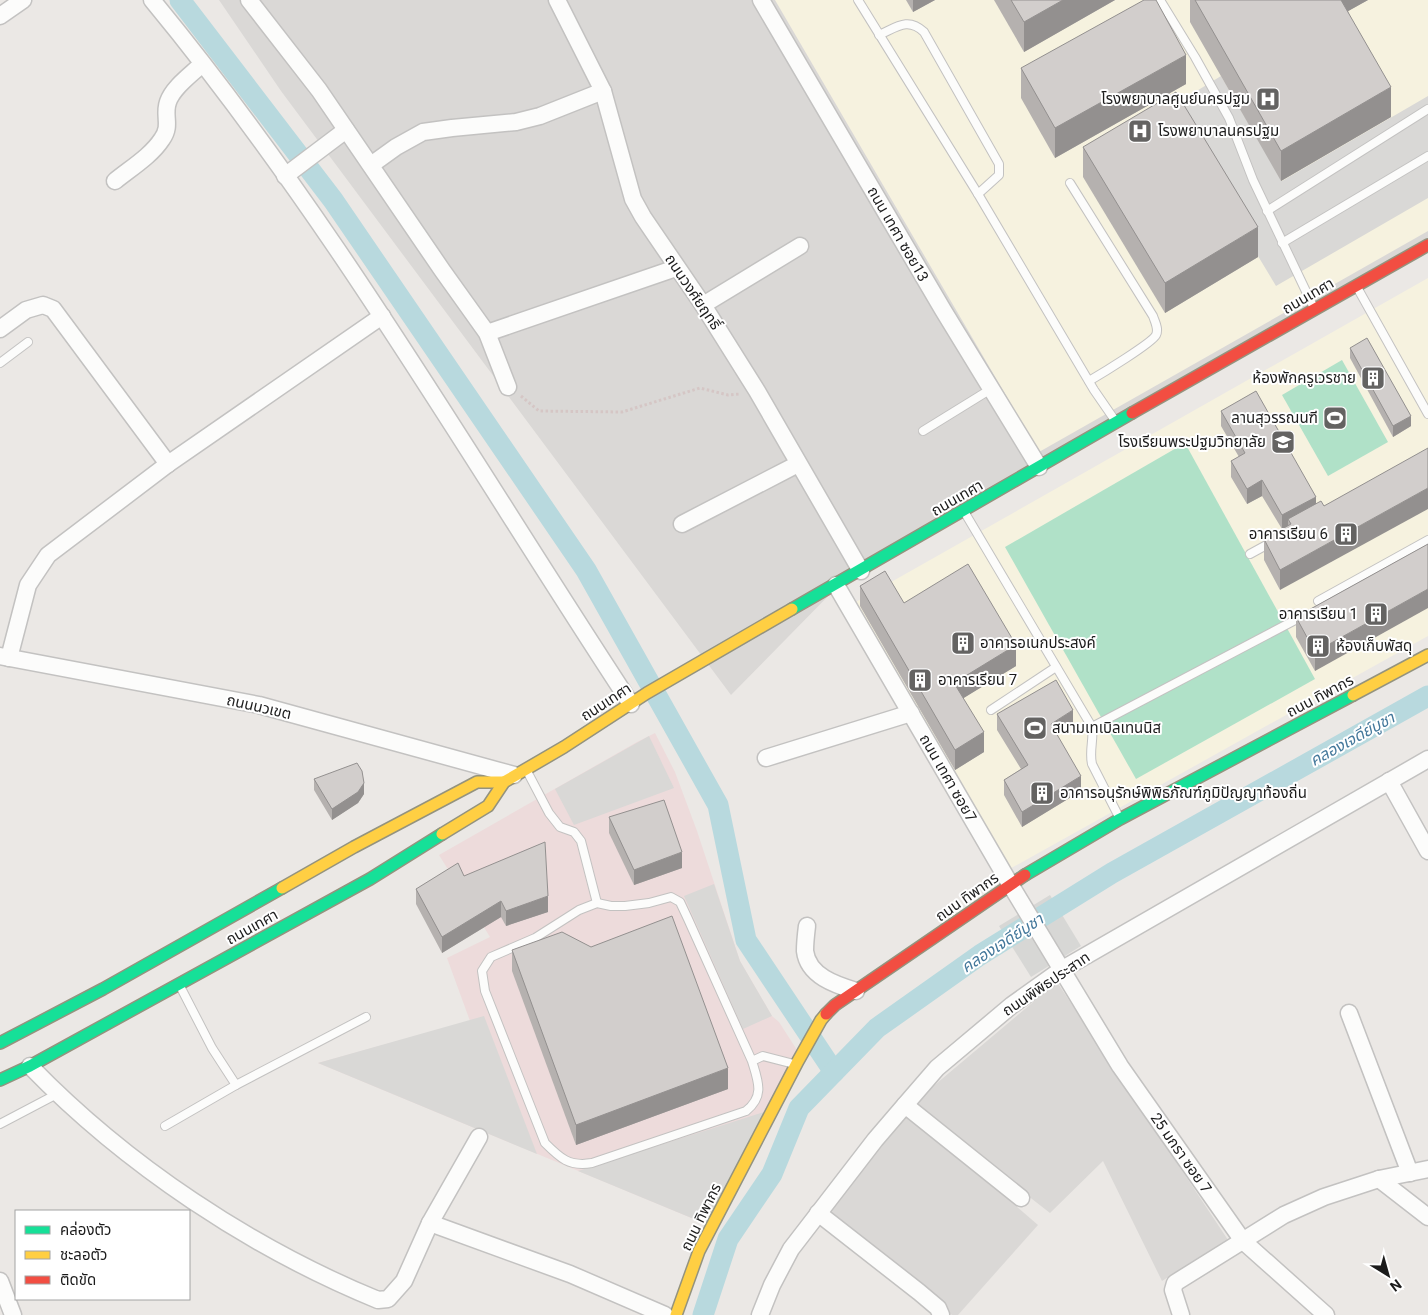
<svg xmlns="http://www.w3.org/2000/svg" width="1428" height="1315" viewBox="0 0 1428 1315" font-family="Roboto,'Noto Sans Thai',sans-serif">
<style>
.residential{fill:#dad8d6}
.commercial{fill:#eddbdb}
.education{fill:#f6f2df}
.religious{fill:#d9d8d6}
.pitch{fill:#b0e1c8}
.pier{fill:#d7d7d5}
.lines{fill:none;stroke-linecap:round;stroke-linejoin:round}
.canal{stroke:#b8d9de;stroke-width:21}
.lane-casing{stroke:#c3c2c1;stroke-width:10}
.street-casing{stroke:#c3c2c1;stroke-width:19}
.fast-casing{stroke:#94937e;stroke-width:14}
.slow-casing{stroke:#94937e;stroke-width:14}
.jam-casing{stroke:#94937e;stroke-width:14}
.path{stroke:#d5c6c5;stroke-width:3;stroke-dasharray:2.5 2.5;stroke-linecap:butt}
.lane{stroke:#fcfcfb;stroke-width:8}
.street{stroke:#fcfcfb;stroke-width:16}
.fast{stroke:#16e098;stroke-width:11}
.slow{stroke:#ffcf43;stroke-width:11}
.jam{stroke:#f24e42;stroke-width:11}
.wall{fill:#b5b1af}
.shaded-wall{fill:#93908f}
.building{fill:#d2cecc;stroke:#93908f}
.labels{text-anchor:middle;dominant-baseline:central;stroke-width:4;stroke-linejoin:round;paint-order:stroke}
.poi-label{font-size:15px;fill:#1c1c1c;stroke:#fff;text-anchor:end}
.street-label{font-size:15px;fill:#1c1c1c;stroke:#fff}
.water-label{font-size:16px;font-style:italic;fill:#44789b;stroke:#fff}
</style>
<rect width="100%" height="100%" fill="#ebe8e5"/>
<g class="residential">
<path d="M219 0H1428V246L838 586 731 695 281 91Z"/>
<path d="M1057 982 1228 1240 1162 1281 1103 1161 1050 1213 911 1105Z"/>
<path d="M906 1111 1038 1225 958 1315H952L826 1213Z"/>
</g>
<path class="commercial" d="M655 733 675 772 697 831 740 961 772 1016 779 1022 797 1050 706 1224 318 1063 470 1021 447 958 490 937 439 855 637 742Z"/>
<g class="education">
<path d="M775 0H1428V231L1039 452Z"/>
<path d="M1428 278V636L1006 871 847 607Z"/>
</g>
<g class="religious">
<path d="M1221 76 1282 181 1428 96V198L1276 286 1169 108Z"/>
<path d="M649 736 674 788 574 825 555 789Z"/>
<path d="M714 884 740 961 772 1016 743 1029 684 896Z"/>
<path d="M484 1016 537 1154 318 1063Z"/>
<path d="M764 1112 706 1224 578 1171Z"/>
</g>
<g class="pitch">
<path d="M1342 360 1388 442 1328 476 1282 395Z"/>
<path d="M1185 443 1315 679 1136 779 1005 547Z"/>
</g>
<path class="pier" d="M1050 895 1081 946 1031 977 999 926Z"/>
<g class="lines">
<g class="canal">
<path d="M180 0 333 200 586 570 718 805 746 940 834 1072"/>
<path d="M703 1315 728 1239 772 1174 799 1108 877 1028 980 955 1112 873 1428 696"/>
</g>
<g class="lane-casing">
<g id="lane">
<path d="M858 0 978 194 1094 390 1114 419"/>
<path d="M1160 0 1195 57 1229 118 1253 180 1313 306"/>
<path d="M879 35C897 27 908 17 924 32L999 164V175L978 194"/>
<path d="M1070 183 1153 316C1155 322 1159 329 1156 335 1152 343 1101 374 1089 381"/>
<path d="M1267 211 1428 109"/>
<path d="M1282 243 1428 156"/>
<path d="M1358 289 1428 414"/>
<path d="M0 363 28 342"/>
<path d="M923 431 991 389"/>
<path d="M965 513 1092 727C1094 739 1089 751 1092 764L1119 817"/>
<path d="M1250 554 1272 542"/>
<path d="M1318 601 1428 540"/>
<path d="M991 710 1056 667"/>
<path d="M1092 727 1299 618"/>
<path d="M528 773 549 813 560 827 574 832 581 841 597 903"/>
<path d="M181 988 212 1048 236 1085 366 1017"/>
<path d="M752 1061C758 1081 765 1096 746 1111L592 1163C569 1167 560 1158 545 1143L485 991 482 971 491 957 535 938 579 910 597 903 611 906H625L649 903 671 897 680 902 688 919 752 1061 763 1056 794 1064"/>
<path d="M0 1124 57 1094"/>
<path d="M165 1126 236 1085"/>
</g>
</g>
<g class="street-casing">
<g id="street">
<path d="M152 0C333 219 475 467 631 704"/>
<path d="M249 0 319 90 442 270 487 333 508 387"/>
<path d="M557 0 603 91 633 199 643 217 703 305 757 391 861 571"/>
<path d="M761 0 943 310 1039 467"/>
<path d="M0 16 23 0"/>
<path d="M371 165 396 147 423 132 452 128 516 122 540 116 603 91"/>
<path d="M285 176 346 130"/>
<path d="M115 181C131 168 151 156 162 139 172 125 163 116 168 102 173 87 192 74 202 64"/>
<path d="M703 305 800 246"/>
<path d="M0 329 26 310 43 305 53 309 168 464"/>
<path d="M487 333 676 268"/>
<path d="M682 524 798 464"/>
<path d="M836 585 1010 884 1120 1066 1243 1241 1326 1315"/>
<path d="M0 656 259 705 514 775"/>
<path d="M9 658 28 585 48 555 168 464 382 316"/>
<path d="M766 758 911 713"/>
<path d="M1389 781 1428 851"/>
<path d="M807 926C806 934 805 943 805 951 808 976 836 985 856 991"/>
<path d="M1349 1013 1410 1173"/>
<path d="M30 1066C126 1165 251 1248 378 1300L388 1299 404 1281 430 1223 479 1137"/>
<path d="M905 1105 1021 1198"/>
<path d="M1379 1179 1428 1217"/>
<path d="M818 1213 919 1292 938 1308 941 1315"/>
<path d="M430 1223 570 1274 665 1315"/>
<path d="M0 1281 13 1315"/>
<path d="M760 1315 772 1285 791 1249 875 1140 905 1105 937 1068 1012 1005 1061 970 1428 759"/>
<path d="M1181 1315 1173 1290 1175 1283 1284 1215 1324 1197 1379 1179 1428 1169"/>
</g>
</g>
<g class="fast-casing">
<g id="fast">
<path d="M792 609 1132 413"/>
<path d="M1025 875 1120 819 1353 695"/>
<path d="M0 1043 103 989 282 888"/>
<path d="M0 1080 30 1066 370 879 442 834"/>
</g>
</g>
<g class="slow-casing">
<g id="slow">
<path d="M1353 695 1428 655"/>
<path d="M442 834 488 806 504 782 564 747 647 693 792 609"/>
<path d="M282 888 354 847 477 782H504"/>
<path d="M676 1315 699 1251 798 1061 821 1020 826 1014"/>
</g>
</g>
<g class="jam-casing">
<g id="jam">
<path d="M1132 413 1428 245"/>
<path d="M826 1014 835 1005 1025 875"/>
</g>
</g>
<path class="path" d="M521 396 539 411 622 412 700 388 728 395 740 394"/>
<use href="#lane" class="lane"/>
<use href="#street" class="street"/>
<use href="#fast" class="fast"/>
<use href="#slow" class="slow"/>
<use href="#jam" class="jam"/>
</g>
<g class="wall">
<path d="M906 0H935L913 12Z"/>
<path d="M994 0H1115L1024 52Z"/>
<path d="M1190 0H1368L1348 11 1391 117 1281 181 1190 22Z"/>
<path d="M1021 68 1186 84 1055 158 1021 98Z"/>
<path d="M1083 147 1258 257 1165 313 1083 177Z"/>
<path d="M1350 348 1411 426 1393 437 1350 358Z"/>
<path d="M1221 411 1316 497 1280 590 1264 560V539L1282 529 1262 496 1247 504 1231 477V461L1239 457 1221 426Z"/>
<path d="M1428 544 1315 671 1296 637V617Z"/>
<path d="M860 586 904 603 1016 666 963 698 984 752 955 770 860 606Z"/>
<path d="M997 714 1073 726 1057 735 1081 791 1022 827 1004 795V780L1021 769 997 730Z"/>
<path d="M314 779 364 794 358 803 332 820 314 790Z"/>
<path d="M609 817 682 868 634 885 609 833Z"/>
<path d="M464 876 548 912 506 926 501 917 442 953 416 904V889Z"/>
<path d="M512 950 728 1089 576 1145 512 971Z"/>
</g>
<g class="shaded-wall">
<path d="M913 0H935L913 12Z"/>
<path d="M1063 0H1115L1024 52V22Z"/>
<path d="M1334 0H1368L1334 19Z"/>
<path d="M1186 55V84L1055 158V128Z"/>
<path d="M1391 87V117L1281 181V151Z"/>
<path d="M1258 227V257L1165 313V283Z"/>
<path d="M1411 416V426L1393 437V426Z"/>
<path d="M1262 480V496L1247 504V489Z"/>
<path d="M1428 488V509L1280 590V570Z"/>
<path d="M1316 497V512L1291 524 1288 519V527L1282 530V515Z"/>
<path d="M1428 589V608L1315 671V652Z"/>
<path d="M1016 645V666L954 704V683Z"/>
<path d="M1073 710V726L1051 739V724Z"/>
<path d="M984 732V752L955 770V750Z"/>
<path d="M1081 776V791L1022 827V812Z"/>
<path d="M364 783V794L358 803 332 820V809Z"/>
<path d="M682 852V868L634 885V870Z"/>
<path d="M548 896V912L506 926V911Z"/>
<path d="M501 901V917L442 953V937Z"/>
<path d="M728 1068V1089L576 1145V1125Z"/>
</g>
<g class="building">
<path d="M1011 0H1063L1024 22Z"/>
<path d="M1144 0H1156L1186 55 1055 128 1021 68Z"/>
<path d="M1195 0H1341L1391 87 1281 151Z"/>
<path d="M1176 92 1258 227 1165 283 1083 147Z"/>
<path d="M1367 338 1411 416 1393 426 1350 348Z"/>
<path d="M1256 391 1316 497 1282 515 1262 480 1247 489 1231 461 1245 453 1221 411Z"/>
<path d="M1428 448V488L1280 570 1264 539 1291 524 1288 519 1321 501 1324 506Z"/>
<path d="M1428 544V589L1315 652 1296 617Z"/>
<path d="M968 564 1016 645 954 683 984 732 955 750 860 586 885 571 904 603Z"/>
<path d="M1056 680 1073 710 1051 724 1081 776 1022 812 1004 780 1028 765 997 714Z"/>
<path d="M357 763 362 771 364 783 358 792 332 809 314 779Z"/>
<path d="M664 800 682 852 634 870 609 817Z"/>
<path d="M545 842 548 896 506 911 501 901 442 937 416 889 458 863 464 876Z"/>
<path d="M672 916 728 1068 576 1125 512 950 562 932 591 947Z"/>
</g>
<defs>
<g id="hospital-square" transform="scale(1.25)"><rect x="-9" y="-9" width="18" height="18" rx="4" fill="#646362" stroke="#fff"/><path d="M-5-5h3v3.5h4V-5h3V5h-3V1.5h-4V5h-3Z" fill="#fff"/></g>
<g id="building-square" transform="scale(1.25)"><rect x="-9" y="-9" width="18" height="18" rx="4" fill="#646362" stroke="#fff"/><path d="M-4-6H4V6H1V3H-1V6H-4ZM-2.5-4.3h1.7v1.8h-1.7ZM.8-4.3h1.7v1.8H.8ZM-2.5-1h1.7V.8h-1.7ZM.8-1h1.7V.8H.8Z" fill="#fff"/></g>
<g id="stadium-square" transform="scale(1.25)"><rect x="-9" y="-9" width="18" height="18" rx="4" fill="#646362" stroke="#fff"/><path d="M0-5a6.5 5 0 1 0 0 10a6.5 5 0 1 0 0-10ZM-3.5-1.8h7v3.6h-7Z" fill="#fff"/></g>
<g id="school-square" transform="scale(1.25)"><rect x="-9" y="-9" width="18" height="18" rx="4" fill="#646362" stroke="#fff"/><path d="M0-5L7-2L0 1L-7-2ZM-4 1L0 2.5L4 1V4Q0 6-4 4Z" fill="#fff"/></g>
</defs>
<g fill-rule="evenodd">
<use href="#hospital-square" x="1268" y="99"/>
<use href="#hospital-square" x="1140" y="131"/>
<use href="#building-square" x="1373" y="378"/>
<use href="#stadium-square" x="1335" y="418"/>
<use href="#school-square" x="1283" y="442"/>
<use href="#building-square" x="1346" y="534"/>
<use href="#building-square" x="1376" y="614"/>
<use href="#building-square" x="963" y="643"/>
<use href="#building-square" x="1318" y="646"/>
<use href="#building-square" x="920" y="680"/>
<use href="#stadium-square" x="1035" y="728"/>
<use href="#building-square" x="1042" y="793"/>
</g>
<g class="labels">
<g class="poi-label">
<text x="1250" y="99">โรงพยาบาลศูนย์นครปฐม</text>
<text x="1158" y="131" text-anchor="start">โรงพยาบาลนครปฐม</text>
<text x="1356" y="378">ห้องพักครูเวรชาย</text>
<text x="1318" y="418">ลานสุวรรณนฑี</text>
<text x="1266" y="442">โรงเรียนพระปฐมวิทยาลัย</text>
<text x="1328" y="534">อาคารเรียน 6</text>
<text x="1358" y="614">อาคารเรียน 1</text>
<text x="980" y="643" text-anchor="start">อาคารอเนกประสงค์</text>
<text x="1336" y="646" text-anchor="start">ห้องเก็บพัสดุ</text>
<text x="938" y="680" text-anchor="start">อาคารเรียน 7</text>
<text x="1052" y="728" text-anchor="start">สนามเทเบิลเทนนิส</text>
<text x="1060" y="793" text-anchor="start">อาคารอนุรักษ์พิพิธภัณฑ์ภูมิปัญญาท้องถิ่น</text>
</g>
<g class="street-label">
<text transform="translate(898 234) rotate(60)">ถนน เทศา ซอย13</text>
<text transform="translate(693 292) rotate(56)">ถนนวงศ์ยฤทธิ์</text>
<text transform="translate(1308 296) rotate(-30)">ถนนเทศา</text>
<text transform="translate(957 498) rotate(-30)">ถนนเทศา</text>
<text transform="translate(1320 696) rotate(-28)">ถนน ทิพากร</text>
<text transform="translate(606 702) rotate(-33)">ถนนเทศา</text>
<text transform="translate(259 707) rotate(13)">ถนนนวเขต</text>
<text transform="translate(948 778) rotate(60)">ถนน เทศา ซอย7</text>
<text transform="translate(967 897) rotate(-35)">ถนน ทิพากร</text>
<text transform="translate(252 927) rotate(-29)">ถนนเทศา</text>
<text transform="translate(1046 984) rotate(-34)">ถนนพิพิธประสาท</text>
<text transform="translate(1181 1153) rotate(55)">25 มกรา ซอย 7</text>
<text transform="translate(701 1217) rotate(-64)">ถนน ทิพากร</text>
</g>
<g class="water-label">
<text transform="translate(1352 739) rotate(-29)">คลองเจดีย์บูชา</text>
<text transform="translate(1002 943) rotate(-33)">คลองเจดีย์บูชา</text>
</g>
</g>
<rect x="15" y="1210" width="175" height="90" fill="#ffffff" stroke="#a4a4a4"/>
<rect x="25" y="1226" width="25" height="8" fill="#16e098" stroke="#a4a4a4"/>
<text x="60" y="1235" font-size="15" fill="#1c1c1c">คล่องตัว</text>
<rect x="25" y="1251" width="25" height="8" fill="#ffcf43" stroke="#a4a4a4"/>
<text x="60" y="1260" font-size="15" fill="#1c1c1c">ชะลอตัว</text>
<rect x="25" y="1276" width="25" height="8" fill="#f24e42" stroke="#a4a4a4"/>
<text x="60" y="1285" font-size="15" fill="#1c1c1c">ติดขัด</text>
<g transform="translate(1388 1275) rotate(143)" stroke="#ffffff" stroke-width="4" paint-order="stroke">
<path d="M0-4L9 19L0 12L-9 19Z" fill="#1c1c1c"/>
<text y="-8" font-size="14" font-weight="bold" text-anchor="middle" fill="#1c1c1c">N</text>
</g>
</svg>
